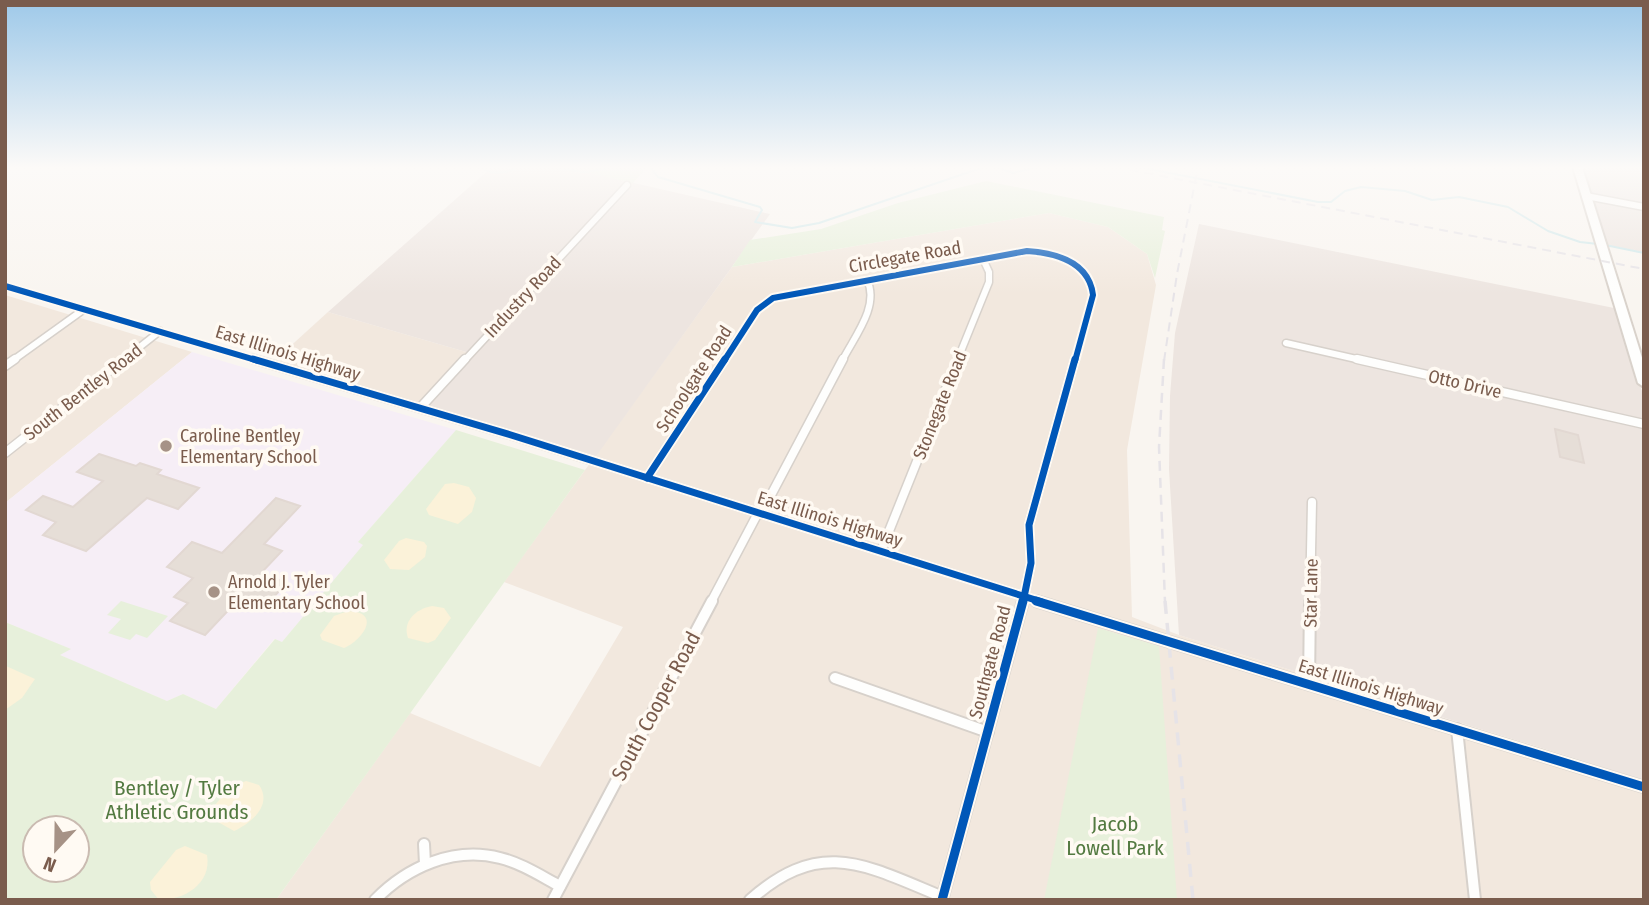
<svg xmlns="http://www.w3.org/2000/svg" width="1649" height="905" viewBox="0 0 1649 905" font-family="'Fira Sans Condensed',sans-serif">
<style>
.residential{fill:#f2e8de}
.industrial{fill:#ede5e0}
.education{fill:#f6eef6}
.green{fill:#e7f0db;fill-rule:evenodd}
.sand{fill:#fbf2d9}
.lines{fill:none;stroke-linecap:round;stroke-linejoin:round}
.stream{stroke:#d0e8ea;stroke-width:2}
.building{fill:#e6ded7;stroke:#e2d8d2;stroke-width:2}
.minor-far2-casing{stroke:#d7d1cb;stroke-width:9}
.minor-far1-casing{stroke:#d7d1cb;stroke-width:11}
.minor-casing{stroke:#d7d1cb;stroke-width:14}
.secondary-casing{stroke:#d9d2cb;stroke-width:4}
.minor-far2{stroke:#fefefd;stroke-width:6}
.minor-far1{stroke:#fefefd;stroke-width:8}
.minor{stroke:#fefefd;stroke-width:10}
.secondary{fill:#fefefd;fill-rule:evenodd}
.rail-far2{stroke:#e6e3e7;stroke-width:2;stroke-dasharray:9 6;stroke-linecap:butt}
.rail-far1{stroke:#e6e3e7;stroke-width:2.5;stroke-dasharray:10 7;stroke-linecap:butt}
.rail{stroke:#e6e3e7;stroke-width:3.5;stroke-dasharray:13 9;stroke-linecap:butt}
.cycleway-far2-casing{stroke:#fffaf3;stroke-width:10}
.cycleway-far1-casing{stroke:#fffaf3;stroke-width:11}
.cycleway-casing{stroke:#fffaf3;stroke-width:13}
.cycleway-far2{stroke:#0057b8;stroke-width:6}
.cycleway-far1{stroke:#0057b8;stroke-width:7}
.cycleway{stroke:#0057b8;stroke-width:9}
.poi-dot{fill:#a69286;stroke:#fffaf3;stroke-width:2.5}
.labels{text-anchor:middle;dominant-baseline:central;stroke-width:7;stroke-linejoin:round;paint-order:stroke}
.street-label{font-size:18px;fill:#7a5c4d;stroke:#fffaf3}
.poi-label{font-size:18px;fill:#7a5c4d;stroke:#fffaf3;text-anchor:start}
.near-street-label{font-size:21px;fill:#7a5c4d;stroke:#fffaf3}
.near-park-label{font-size:21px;fill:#537a41;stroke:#fffaf3}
</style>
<rect width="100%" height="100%" fill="#f9f5f0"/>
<g class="residential">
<path d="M1049 213 1108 227 1147 254 1156 285 1127 450 1132 617 1179 635 1644 780V900H276L410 713 540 767 623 627 504 582 732 267Z"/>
<path d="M5 295 192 352 5 503Z"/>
<path d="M328 312 473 354 424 407 273 362Z"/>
</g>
<g class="industrial">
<path d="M492 167H564L770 214 594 459 424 407 473 354 328 312Z"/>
<path d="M1581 167H1644V253L1608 246Z"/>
<path d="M1199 224 1614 308 1644 397V780L1179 635 1169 469 1170 396 1175 333Z"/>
</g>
<path class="education" d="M192 352 456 430 358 542 364 545 282 642 274 639 216 709 183 694 167 701 59 655 70 649 5 622V503Z"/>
<g class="green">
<path d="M564 167H647L633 183Z"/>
<path d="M986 181 1164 217 1162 230 1165 231 1155 278 1147 254 1108 227 1049 213 732 267 750 240 821 229 898 203Z"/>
<path d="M456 430 585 470 276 900H5V622L71 649 60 655 167 701 183 694 216 709 275 639 282 642 363 545 358 542ZM35 828H77V870H35Z"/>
<path d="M121 601 168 616 147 638 136 634 130 640 108 633 121 619 107 615Z"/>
<path d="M1098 628 1159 646 1177 900H1044Z"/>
</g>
<g class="sand">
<path d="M454 483 469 487 476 498 472 512 458 524 429 515 426 509 445 484Z"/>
<path d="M406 538 424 542 427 546 425 557 409 570 390 569 384 560 399 541Z"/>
<path d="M432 606 444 608 451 618 435 640 428 643 408 638C402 621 416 609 432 606Z"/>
<path d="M348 611C382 612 363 640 344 648L322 640 320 635 334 616Z"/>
<path d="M6 666 35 679 22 698 5 710Z"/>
<path d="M246 781 259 785C273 805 251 823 234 831L211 818 210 811 230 787Z"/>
<path d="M185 846 207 855C212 884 184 900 159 900L151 890 150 882 176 850Z"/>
</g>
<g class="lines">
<g class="stream">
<path d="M480 167C493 176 505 173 519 167"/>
<path d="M548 167 585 172 613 167"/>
<path d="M650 167 658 177 760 207 762 210 755 222 792 228 819 223 984 167"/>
<path d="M997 167 1013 173 1038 167"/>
<path d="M1139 167 1318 202H1331L1345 191 1361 187 1405 191 1432 200 1459 197 1508 207 1548 231 1580 242 1598 244"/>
<path d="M1605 245 1644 253"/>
</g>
</g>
<g class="building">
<path d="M1555 429 1578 435 1584 463 1560 457Z"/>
<path d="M99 454 136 466 140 463 161 470 157 474 199 488 178 509 147 498 86 551 43 535 56 522 26 510 43 496 73 507 103 481 77 472Z"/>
<path d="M276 498 300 506 264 544 282 551 261 573 287 583 262 609 238 600 205 635 170 621 188 603 174 597 193 578 167 567 192 542 222 553Z"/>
</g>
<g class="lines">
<g class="minor-far2-casing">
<g id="minor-far2">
<path d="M1586 196 1644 207"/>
<path d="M5 286 259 361"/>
<path d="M1286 343 1365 361"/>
<path d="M12 361 83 310"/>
<path d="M122 361 160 331"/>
<path d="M464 361 627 185"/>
<path d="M724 361 757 310 773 298 1027 251C1056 253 1089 262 1093 295L1075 361"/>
<path d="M842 361C854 337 880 306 867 280"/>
<path d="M957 361 989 282V272L983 259"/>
</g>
</g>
<g class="minor-far1-casing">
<g id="minor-far1">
<path d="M253 359 511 435 1042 602"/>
<path d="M1357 359 1644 424"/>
<path d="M5 366 15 359"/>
<path d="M420 408 465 359"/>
<path d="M5 453 124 359"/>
<path d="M647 478 725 359"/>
<path d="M761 514 843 359"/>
<path d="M881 551 958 359"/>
<path d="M711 602 758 513"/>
<path d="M1023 602 1031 563 1029 525 1075 359"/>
<path d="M1310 602 1312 502"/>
</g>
</g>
<g class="minor-casing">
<g id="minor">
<path d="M1036 601 1644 787"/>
<path d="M835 678 988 732"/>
<path d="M1309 684 1310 601"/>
<path d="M1457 729 1475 900"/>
<path d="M424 844 425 864"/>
<path d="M375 900C407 867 454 846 500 858 521 863 541 876 560 886"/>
<path d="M553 900 712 601"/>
<path d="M750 900C821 837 865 865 943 897"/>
<path d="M942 900 1023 601"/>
</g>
</g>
<g class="secondary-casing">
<path id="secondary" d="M1573 167H1582L1644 364V387L1638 383Z"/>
</g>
<use href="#minor-far2" class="minor-far2"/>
<use href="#minor-far1" class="minor-far1"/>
<use href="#minor" class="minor"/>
<use href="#secondary" class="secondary"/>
<g class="rail-far2">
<path d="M1115 167 1644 269"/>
<path d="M1164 361 1177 274 1198 167"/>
</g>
<path class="rail-far1" d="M1164 359 1159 447 1165 602"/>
<path class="rail" d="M1165 601 1193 900"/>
<g class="cycleway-far2-casing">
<g id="cycleway-far2">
<path d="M5 286 259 361"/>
<path d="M724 361 757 310 773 298 1027 251C1056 253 1089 262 1093 295L1075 361"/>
</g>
</g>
<g class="cycleway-far1-casing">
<g id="cycleway-far1">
<path d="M253 359 511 435 1042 602"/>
<path d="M647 478 725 359"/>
<path d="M1023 602 1031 563 1029 525 1075 359"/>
</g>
</g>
<g class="cycleway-casing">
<g id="cycleway">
<path d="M1036 601 1644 787"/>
<path d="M942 900 1023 601"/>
</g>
</g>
<use href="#cycleway-far2" class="cycleway-far2"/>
<use href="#cycleway-far1" class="cycleway-far1"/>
<use href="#cycleway" class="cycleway"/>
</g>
<linearGradient id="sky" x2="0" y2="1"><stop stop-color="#9ec9e9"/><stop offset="0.57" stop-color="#fcfaf8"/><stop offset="1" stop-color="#fcfaf8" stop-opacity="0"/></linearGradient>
<rect width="1649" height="294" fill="url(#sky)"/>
<g class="poi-dot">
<circle cx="166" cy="446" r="7"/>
<circle cx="214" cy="592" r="7"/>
</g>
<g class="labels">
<g class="street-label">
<text transform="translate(905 257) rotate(-10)">Circlegate Road</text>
<text transform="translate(523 297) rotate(-47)">Industry Road</text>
<text transform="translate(288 353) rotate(17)">East Illinois Highway</text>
<text transform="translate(694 379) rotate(-57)">Schoolgate Road</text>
<text transform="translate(1465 384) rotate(13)">Otto Drive</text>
<text transform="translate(83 392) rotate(-38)">South Bentley Road</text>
<text transform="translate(940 405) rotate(-68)">Stonegate Road</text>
<text transform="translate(830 519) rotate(17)">East Illinois Highway</text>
<text transform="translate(1311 593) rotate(-89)">Star Lane</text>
<text transform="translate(990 662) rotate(-75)">Southgate Road</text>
<text transform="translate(1371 687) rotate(17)">East Illinois Highway</text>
</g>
<g class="poi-label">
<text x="180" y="436">Caroline Bentley<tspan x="180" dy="21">Elementary School</tspan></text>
<text x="228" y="582">Arnold J. Tyler<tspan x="228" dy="21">Elementary School</tspan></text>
</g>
<g class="near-street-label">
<text transform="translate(656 706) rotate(-62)">South Cooper Road</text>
</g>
<g class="near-park-label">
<text x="177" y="788">Bentley / Tyler<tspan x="177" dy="24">Athletic Grounds</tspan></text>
<text x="1115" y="824">Jacob<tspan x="1115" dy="24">Lowell Park</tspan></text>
</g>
</g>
<rect width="1649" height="905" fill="none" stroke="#7a5c4d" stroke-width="14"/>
<g transform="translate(56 849) rotate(202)"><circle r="33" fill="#fffaf3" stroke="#cabbb1" stroke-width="2"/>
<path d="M0-5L12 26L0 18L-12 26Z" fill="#a69286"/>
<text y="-10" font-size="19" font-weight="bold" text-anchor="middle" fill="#7a5c4d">N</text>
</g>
</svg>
